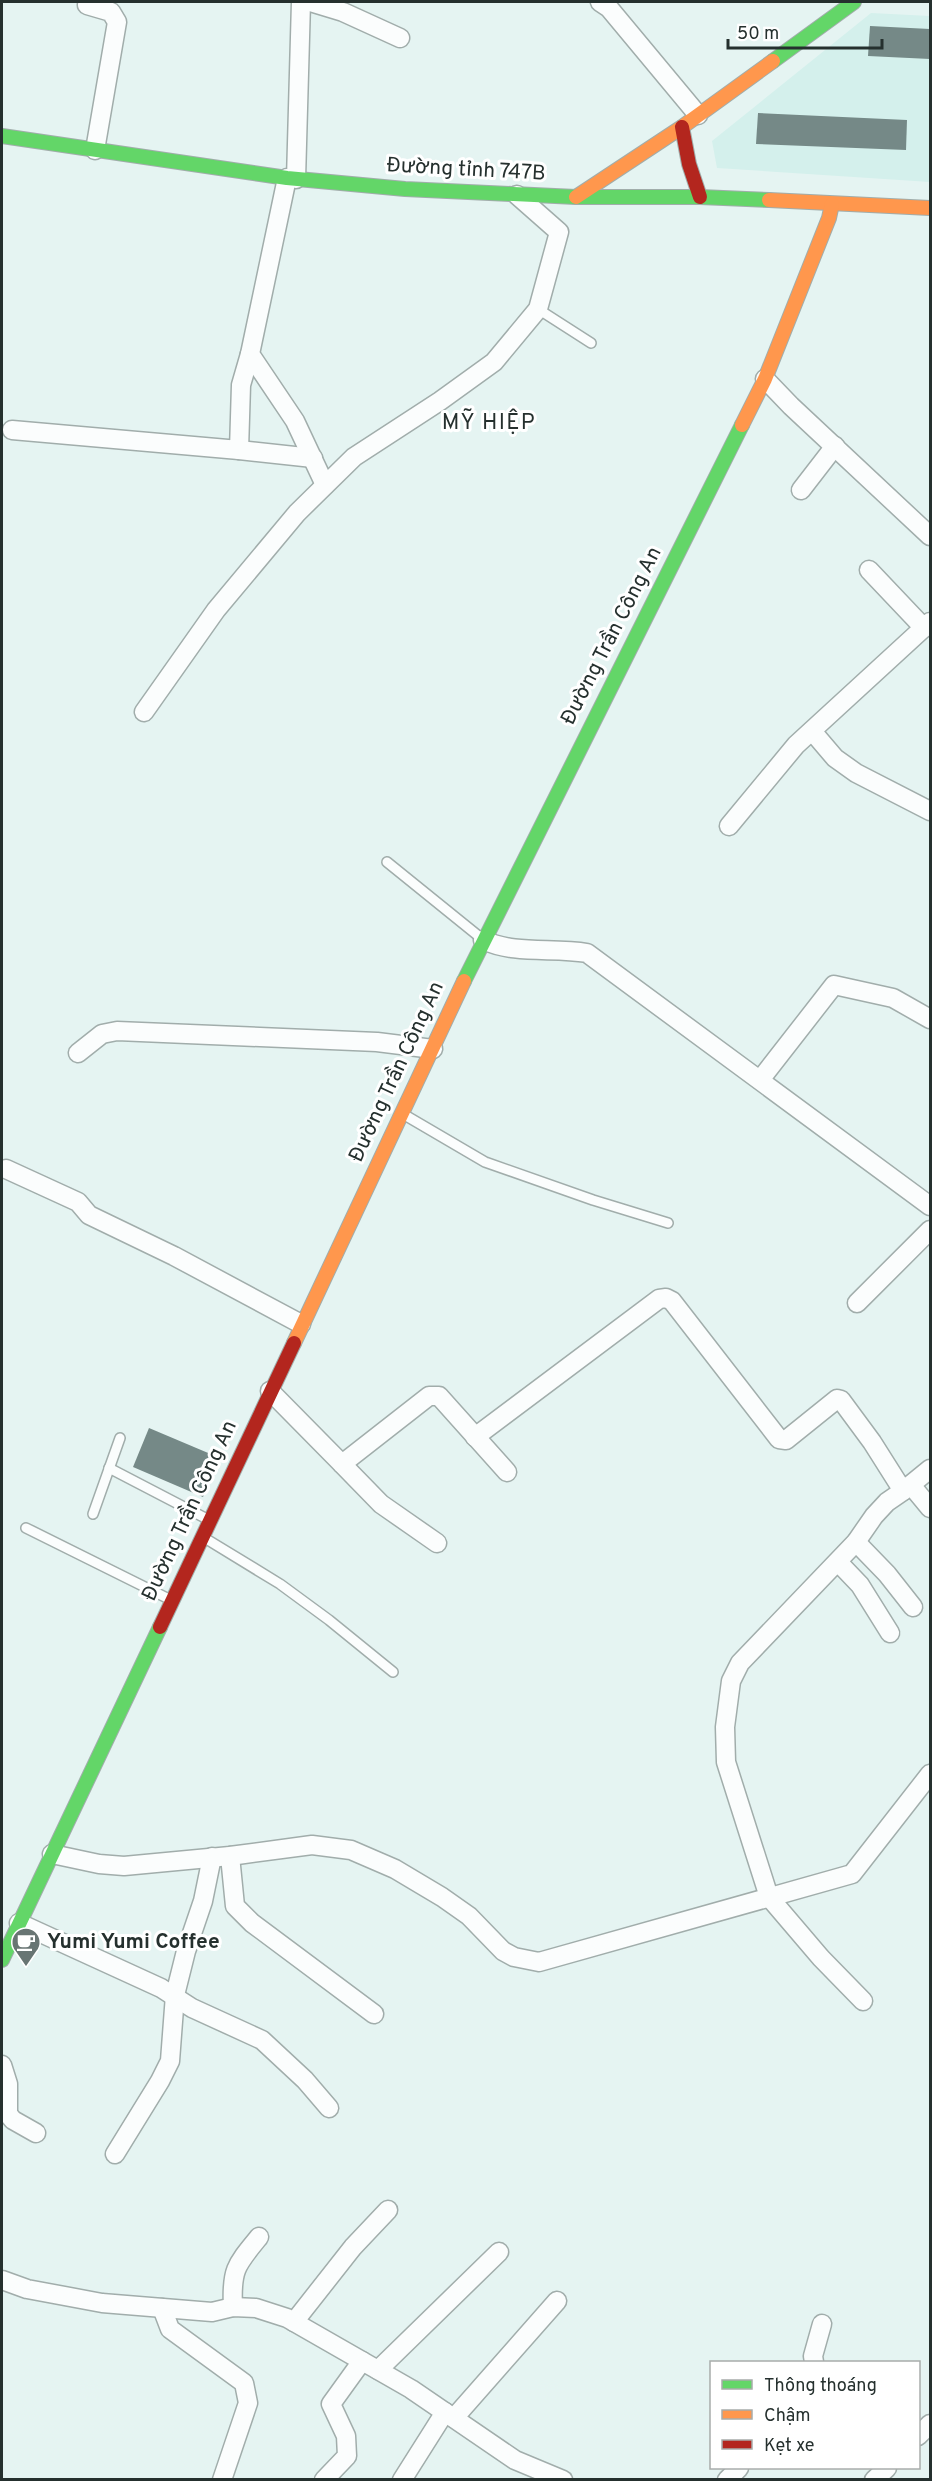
<svg xmlns="http://www.w3.org/2000/svg" width="932" height="2481" viewBox="0 0 932 2481" font-family="Overpass,sans-serif">
<style>
.built{fill:#d4f0ec}
.building{fill:#758987}
.lines{fill:none;stroke-linecap:round;stroke-linejoin:round}
.lane-casing{stroke:#a1adab;stroke-width:12}
.street-casing{stroke:#a1adab;stroke-width:21}
.fast-casing{stroke:#a1adab;stroke-width:16}
.slow-casing{stroke:#a1adab;stroke-width:16}
.jam-casing{stroke:#a1adab;stroke-width:16}
.lane{stroke:#fbfdfd;stroke-width:9}
.street{stroke:#fbfdfd;stroke-width:18}
.fast{stroke:#63d668;stroke-width:14}
.slow{stroke:#ff974d;stroke-width:14}
.jam{stroke:#b3261e;stroke-width:14}
.labels{text-anchor:middle;dominant-baseline:central;stroke-width:6;stroke-linejoin:round;paint-order:stroke}
.street-label{font-size:21px;fill:#25302e;stroke:#fff}
.poi-label{font-size:21px;font-weight:bold;fill:#25302e;stroke:#fff;text-anchor:start}
.neighbourhood-label{font-size:22px;letter-spacing:1.5px;fill:#25302e;stroke:#fff}
</style>
<rect width="100%" height="100%" fill="#e5f4f2"/>
<path class="built" d="M871 13 930 16V182L717 168 712 141Z"/>
<g class="building">
<path d="M870 26 930 29V59L868 56Z"/>
<path d="M758 113 907 120 906 150 756 144Z"/>
<path d="M149 1428 220 1458 203 1497 133 1467Z"/>
</g>
<g class="lines">
<g class="lane-casing">
<g id="lane">
<path d="M538 309 591 343"/>
<path d="M387 862 481 938"/>
<path d="M403 1114 485 1162 593 1200 668 1223"/>
<path d="M109 1468 209 1520"/>
<path d="M93 1514 120 1438"/>
<path d="M26 1528 171 1600"/>
<path d="M203 1537 280 1584 329 1620 393 1672"/>
</g>
</g>
<g class="street-casing">
<g id="street">
<path d="M310 2 343 12 400 38"/>
<path d="M600 2 609 8 698 115"/>
<path d="M87 5 111 12 117 22 95 150"/>
<path d="M287 178 250 354 295 421 325 485"/>
<path d="M296 179 301 2"/>
<path d="M765 379 791 406 930 536"/>
<path d="M12 430 239 450 241 385 250 354"/>
<path d="M239 450 313 458"/>
<path d="M801 490 835 446"/>
<path d="M869 570 924 628"/>
<path d="M144 712 216 610 297 513 354 457 440 401 494 362 538 309 559 232 517 195"/>
<path d="M812 731 835 758 856 773 930 811"/>
<path d="M729 826 796 745 930 622"/>
<path d="M483 940C516 955 552 947 587 953L930 1206"/>
<path d="M78 1053 102 1034 117 1031 377 1042 433 1049"/>
<path d="M760 1080 834 985 893 998 930 1019"/>
<path d="M6 1169 78 1202 89 1215 174 1256 301 1324"/>
<path d="M857 1303 930 1230"/>
<path d="M270 1391 342 1464 429 1396H439L507 1472"/>
<path d="M475 1437 659 1299 666 1298 672 1301 779 1439 786 1440 837 1399 841 1400 872 1442 903 1491 930 1469"/>
<path d="M342 1464 381 1504 437 1543"/>
<path d="M911 1485 930 1508"/>
<path d="M856 1542 887 1574 913 1607"/>
<path d="M838 1562 860 1585 890 1633"/>
<path d="M52 1854 99 1864 124 1866 230 1856 312 1845 351 1850 395 1869 442 1897 469 1916 503 1951 514 1957 539 1962 852 1874 930 1774"/>
<path d="M230 1856 235 1906 252 1923 374 2014"/>
<path d="M19 1923 161 1988 192 2008 262 2040 305 2080 329 2108"/>
<path d="M863 2001 821 1958 769 1897 726 1762 725 1727 731 1681 740 1663 856 1542 874 1516 887 1502 903 1491"/>
<path d="M2 2065 8 2084V2114L13 2120 36 2133"/>
<path d="M115 2154 160 2081 170 2061 175 1995 186 1951 203 1901 212 1857"/>
<path d="M2 2280 27 2289 102 2303 212 2312 233 2307 256 2308 287 2318 411 2389 515 2460 563 2480"/>
<path d="M233 2307C231 2270 236 2265 259 2237"/>
<path d="M162 2308 170 2329 244 2383 248 2403 222 2480"/>
<path d="M294 2322 353 2247 388 2210"/>
<path d="M814 2362 813 2356 822 2324"/>
<path d="M378 2370 499 2252"/>
<path d="M454 2418 557 2301"/>
<path d="M918 2436 930 2424"/>
<path d="M324 2480 347 2456 346 2436 331 2404 362 2361"/>
<path d="M402 2480 445 2412"/>
<path d="M727 2480 739 2468"/>
<path d="M874 2480 887 2468"/>
</g>
</g>
<g class="fast-casing">
<g id="fast">
<path d="M773 61 854 2"/>
<path d="M2 136 287 178 405 189 576 197H700L769 200"/>
<path d="M464 981 742 425"/>
<path d="M2 1960 160 1627"/>
</g>
</g>
<g class="slow-casing">
<g id="slow">
<path d="M576 197 682 127 773 61"/>
<path d="M769 200 930 208"/>
<path d="M742 425 765 379 829 218 832 204"/>
<path d="M294 1343 464 981"/>
</g>
</g>
<g class="jam-casing">
<g id="jam">
<path d="M682 127 689 164 700 197"/>
<path d="M160 1627 294 1343"/>
</g>
</g>
<use href="#lane" class="lane"/>
<use href="#street" class="street"/>
<use href="#fast" class="fast"/>
<use href="#slow" class="slow"/>
<use href="#jam" class="jam"/>
</g>
<defs>
<g id="cafe-pin" transform="scale(1.5)"><path d="M0 17L-7.5 6A9.5 9.5 0 1 1 7.5 6Z" fill="#687573" stroke="#fff"/><path d="M-5.5-4.5H6V0H3Q3 3.5 0 3.5H-2.5Q-5.5 3.5-5.5 0ZM3-3.2v2h1.7v-2ZM-6 4.5H4V6H-6Z" fill="#fff"/></g>
</defs>
<g fill-rule="evenodd">
<use href="#cafe-pin" x="26" y="1942"/>
</g>
<g class="labels">
<g class="street-label">
<text transform="translate(466 170) rotate(3)">Đường tỉnh 747B</text>
<text transform="translate(612 636) rotate(-63)">Đường Trần Công An</text>
<text transform="translate(397 1072) rotate(-65)">Đường Trần Công An</text>
<text transform="translate(190 1511) rotate(-65)">Đường Trần Công An</text>
</g>
<g class="poi-label">
<text x="47" y="1942">Yumi Yumi Coffee</text>
</g>
<g class="neighbourhood-label">
<text x="489" y="423">MỸ HIỆP</text>
</g>
</g>
<rect width="932" height="2481" fill="none" stroke="#25302e" stroke-width="6"/>
<rect x="710" y="2361" width="210" height="108" fill="#ffffff" stroke="#a8acab" stroke-width="1.5"/>
<rect x="722" y="2380" width="30" height="9" fill="#63d668" stroke="#a8acab" stroke-width="1.5"/>
<text x="764" y="2391" font-size="18" fill="#25302e">Thông thoáng</text>
<rect x="722" y="2410" width="30" height="9" fill="#ff974d" stroke="#a8acab" stroke-width="1.5"/>
<text x="764" y="2421" font-size="18" fill="#25302e">Chậm</text>
<rect x="722" y="2440" width="30" height="9" fill="#b3261e" stroke="#a8acab" stroke-width="1.5"/>
<text x="764" y="2451" font-size="18" fill="#25302e">Kẹt xe</text>
<path d="M728 39v9h154v-9" fill="none" stroke="#25302e" stroke-width="3"/>
<text x="737" y="39" font-size="18" fill="#25302e" stroke="#ffffff" stroke-width="4.5" paint-order="stroke">50 m</text>
</svg>
